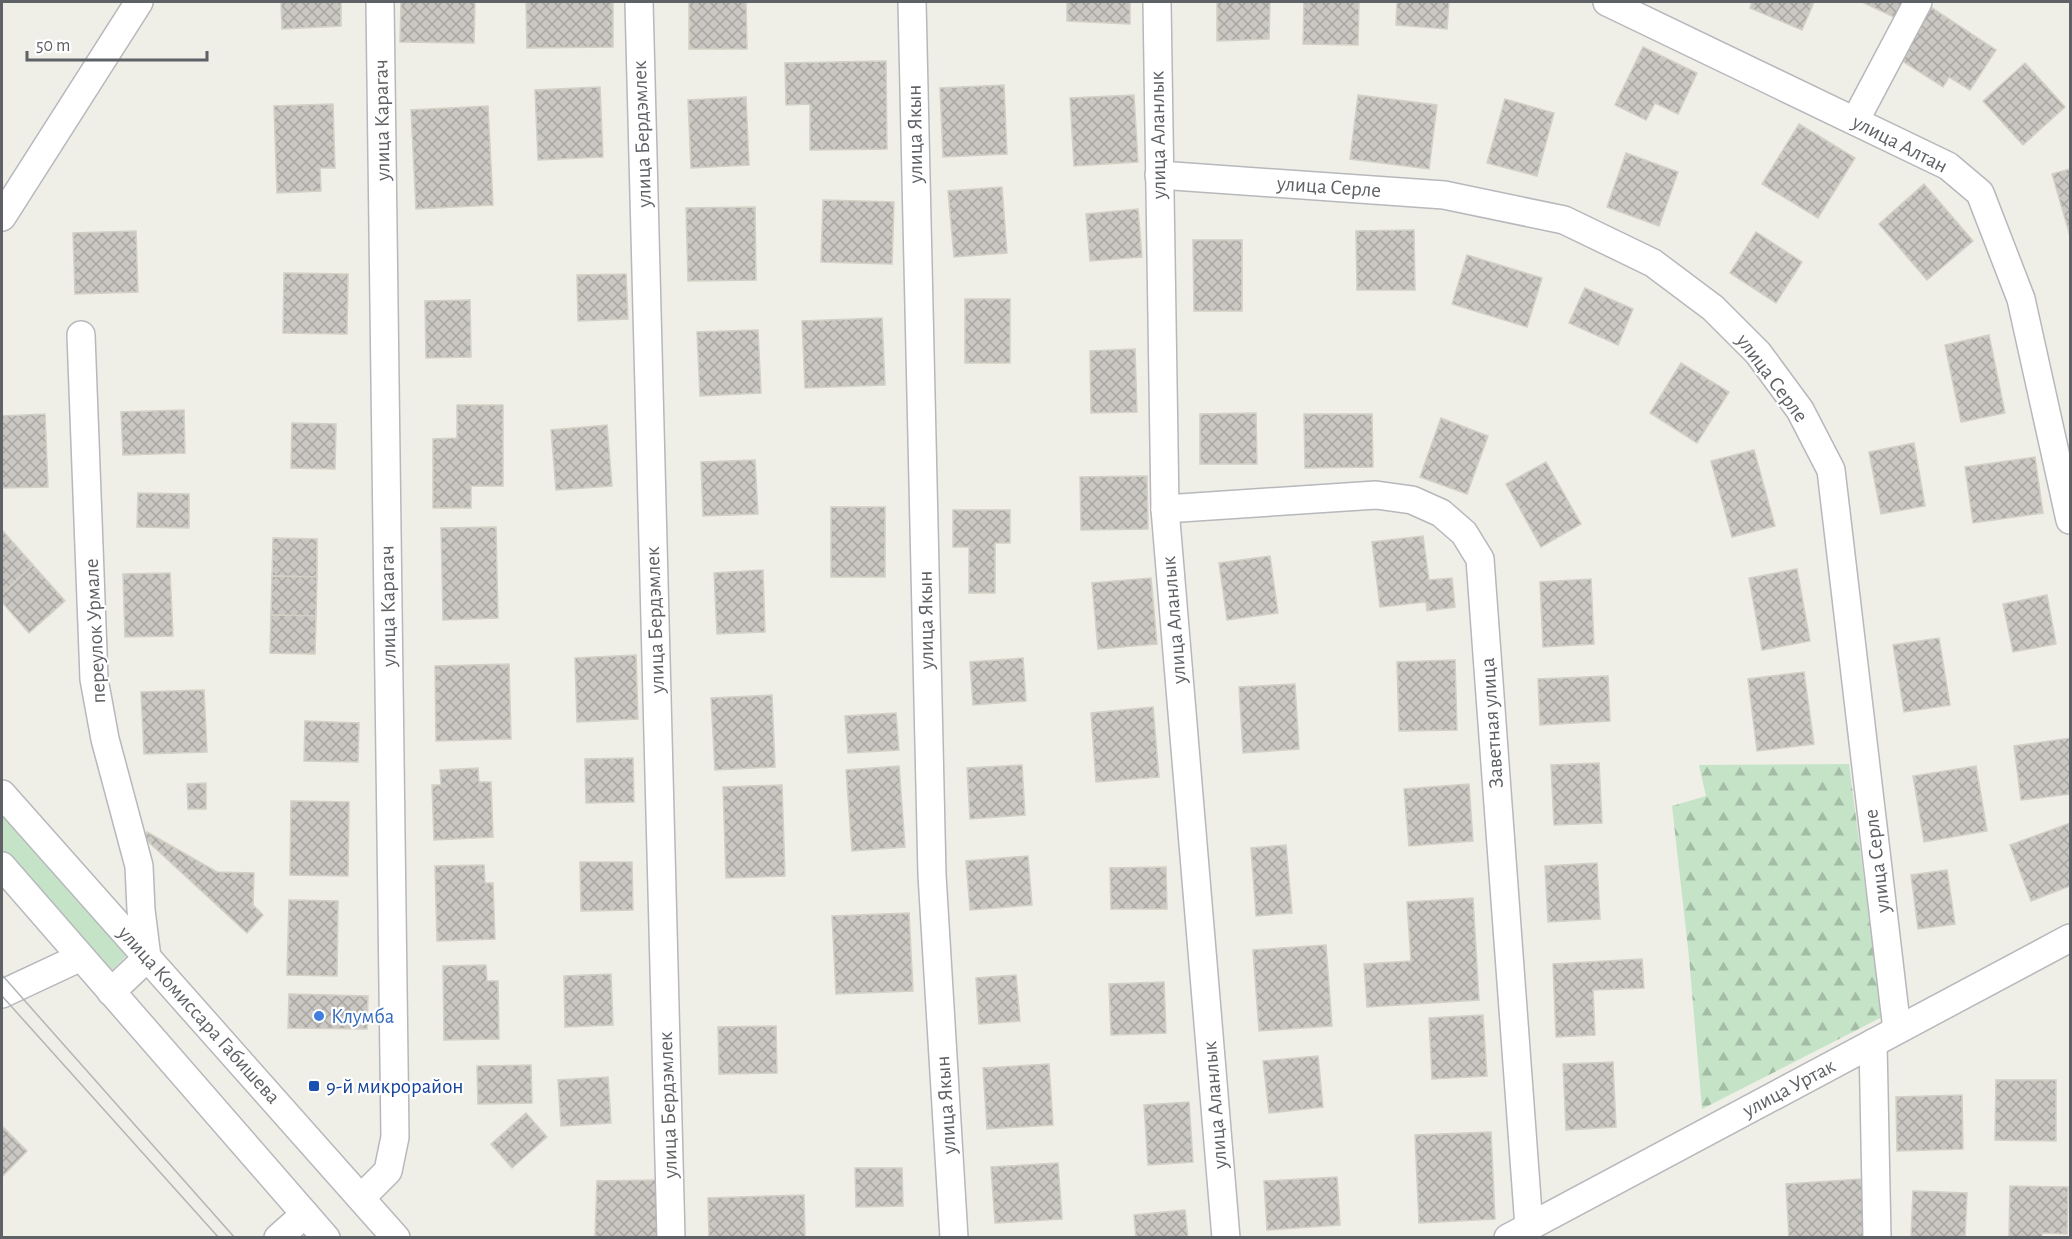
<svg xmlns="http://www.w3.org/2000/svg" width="2072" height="1239" viewBox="0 0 2072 1239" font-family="'Alegreya Sans',sans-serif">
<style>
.green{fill:#c5e4c7}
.forest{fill:url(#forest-firs)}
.building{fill:url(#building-cross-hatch);stroke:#d3d0c5;stroke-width:1.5}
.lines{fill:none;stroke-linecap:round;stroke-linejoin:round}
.minor-casing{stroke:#b7b8bc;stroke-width:30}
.minor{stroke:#fff;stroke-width:27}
.tram{stroke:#b4b5b5;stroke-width:1.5}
.shop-dot{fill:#3f7fe0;stroke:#fff;stroke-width:2}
.transit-dot{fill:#1a4fb4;stroke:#fff;stroke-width:2}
.labels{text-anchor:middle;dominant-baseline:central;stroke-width:4.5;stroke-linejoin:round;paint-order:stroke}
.street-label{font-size:21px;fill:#5e6165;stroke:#fff}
.shop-label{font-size:21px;fill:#366cbe;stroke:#fff;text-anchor:start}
.transit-label{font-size:21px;fill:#164399;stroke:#fff;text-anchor:start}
</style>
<defs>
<pattern id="forest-firs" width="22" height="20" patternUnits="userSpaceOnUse" patternTransform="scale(1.5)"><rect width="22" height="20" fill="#c5e4c7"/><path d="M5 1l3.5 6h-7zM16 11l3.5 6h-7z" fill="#a3bca5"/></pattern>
<pattern id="building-cross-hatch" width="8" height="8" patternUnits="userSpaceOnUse" patternTransform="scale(1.5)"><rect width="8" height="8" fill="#cbc8c3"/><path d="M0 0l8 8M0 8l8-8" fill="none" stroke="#a8a6a2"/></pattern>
</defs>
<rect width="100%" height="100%" fill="#efeee7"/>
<path class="green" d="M2 806 130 952 110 972 2 852Z"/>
<path class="forest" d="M1849 764 1882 1017 1702 1109 1689 957 1672 806 1706 796 1699 765Z"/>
<g class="building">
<path d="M281 2H341V26L282 29Z"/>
<path d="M401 2H475L474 43 400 42Z"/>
<path d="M526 2H613V47L527 48Z"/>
<path d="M689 2H746L747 49H689Z"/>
<path d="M1067 2H1130V24L1067 21Z"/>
<path d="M1217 2H1270L1269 39 1217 41Z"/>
<path d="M1304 2H1359L1358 45 1303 44Z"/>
<path d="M1397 2H1449L1447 29 1396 25Z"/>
<path d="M1752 2H1814L1802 30 1750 8Z"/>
<path d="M1862 2H1906L1898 19Z"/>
<path d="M1929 6 1996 50 1970 90 1949 77 1943 87 1896 57Z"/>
<path d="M1643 47 1697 73 1678 114 1655 103 1646 120 1615 105Z"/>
<path d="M886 61 887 149 810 150V104L786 105 785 63Z"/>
<path d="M2025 63 2065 107 2023 145 1983 101Z"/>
<path d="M1004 85 1007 154 943 157 940 88Z"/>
<path d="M600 87 603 157 538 160 535 90Z"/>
<path d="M1134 95 1138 162 1074 166 1070 98Z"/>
<path d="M1358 95 1437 105 1429 169 1350 159Z"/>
<path d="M746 97 749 165 691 168 688 100Z"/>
<path d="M1505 99 1554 113 1537 176 1487 163Z"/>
<path d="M333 104 335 168H320L321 191 277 193 274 106Z"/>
<path d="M488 106 493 205 416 209 411 110Z"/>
<path d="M1799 124 1855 158 1818 218 1762 184Z"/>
<path d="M1626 153 1678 172 1659 226 1607 207Z"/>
<path d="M2070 169V236L2052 174Z"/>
<path d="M1924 184 1973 241 1927 280 1879 224Z"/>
<path d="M1002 187 1007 253 954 257 948 191Z"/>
<path d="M823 200 894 202 892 264 821 262Z"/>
<path d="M755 207 756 280 688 281 686 208Z"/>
<path d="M1138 209 1142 257 1090 261 1086 214Z"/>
<path d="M1414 230 1415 290H1357L1356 231Z"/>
<path d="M136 231 138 292 75 294 73 233Z"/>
<path d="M1756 232 1802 262 1776 303 1730 273Z"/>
<path d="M1193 240H1242V311H1194Z"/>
<path d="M1467 255 1542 278 1527 327 1452 304Z"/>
<path d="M284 273 348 274 347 334 283 333Z"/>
<path d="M626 274 628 319 578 321 577 275Z"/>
<path d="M1585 288 1633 309 1618 345 1569 323Z"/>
<rect x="965" y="299" width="45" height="64"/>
<path d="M470 300 471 357 426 358 425 301Z"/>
<path d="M882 318 885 385 805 388 802 321Z"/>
<path d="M758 330 761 393 700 396 697 332Z"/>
<path d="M1989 335 2005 413 1961 422 1945 345Z"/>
<path d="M1135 349 1137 412 1091 413 1090 351Z"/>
<path d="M1681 363 1729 392 1697 443 1650 413Z"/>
<path d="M457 405H503V486H471V508H433V439L457 438Z"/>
<path d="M184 410 185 453 123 455 121 412Z"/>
<path d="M1256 413 1257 464H1200V414Z"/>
<path d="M45 414 48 487 2 488V416Z"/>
<path d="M1304 414H1372L1373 467 1305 468Z"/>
<path d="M1441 418 1488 436 1467 494 1420 477Z"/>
<path d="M292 423 336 424 335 469 291 468Z"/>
<path d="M607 425 612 486 556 490 551 430Z"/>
<path d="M1914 443 1925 506 1881 514 1869 452Z"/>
<path d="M1754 450 1775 526 1732 537 1711 461Z"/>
<path d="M2035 457 2043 513 1973 523 1965 467Z"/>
<path d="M755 460 758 514 703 516 701 462Z"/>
<path d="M1546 462 1581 524 1541 547 1506 484Z"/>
<path d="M1147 476 1148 529 1081 530 1080 477Z"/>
<path d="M138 493 189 494V528L137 527Z"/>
<rect x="831" y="507" width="54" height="70"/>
<path d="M953 510H1010V543H995V593H969V547H953Z"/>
<path d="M496 527 498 618 443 620 441 528Z"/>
<path d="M2 530 33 565 2 594Z"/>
<path d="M1423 536 1429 580 1452 578 1455 607 1427 611 1426 602 1380 607 1372 542Z"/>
<path d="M273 538 317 539V577L272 576Z"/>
<path d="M1270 556 1278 613 1227 620 1219 563Z"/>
<path d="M33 565 65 601 29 633 2 602V594Z"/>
<path d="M1797 569 1810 641 1762 650 1749 578Z"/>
<path d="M763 570 765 632 717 634 714 573Z"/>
<path d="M170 573 173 636 125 637 123 574Z"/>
<path d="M272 576 317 577 316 616 271 615Z"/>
<path d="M1151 578 1157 644 1098 649 1092 583Z"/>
<path d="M1591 579 1594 644 1543 647 1540 582Z"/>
<path d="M2047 595 2056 644 2013 652 2003 604Z"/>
<path d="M271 615 316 616 315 654 270 653Z"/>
<path d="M1939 638 1950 705 1904 712 1893 645Z"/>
<path d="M636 655 638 719 577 722 575 658Z"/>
<path d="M1023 658 1026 701 973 705 970 662Z"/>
<path d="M1455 660 1457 730 1399 731 1397 662Z"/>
<path d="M509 664 511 739 436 741 435 666Z"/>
<path d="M1804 672 1814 744 1757 751 1748 679Z"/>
<path d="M1608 676 1610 721 1540 725 1538 679Z"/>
<path d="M1295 684 1299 749 1243 753 1239 687Z"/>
<path d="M204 690 207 752 144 754 141 692Z"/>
<path d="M772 695 775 767 715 770 711 698Z"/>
<path d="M1153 707 1159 777 1096 782 1091 713Z"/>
<path d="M896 713 899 750 848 753 845 716Z"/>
<path d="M305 721 359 723 358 762 304 761Z"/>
<path d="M2070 738V794L2021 800 2014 746Z"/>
<path d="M633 758 634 802 586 803 585 759Z"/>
<path d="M1599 763 1602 823 1554 825 1551 765Z"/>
<path d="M1022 765 1025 815 970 819 967 768Z"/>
<path d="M899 766 905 847 852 851 846 770Z"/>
<path d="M1976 766 1987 831 1924 842 1913 776Z"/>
<path d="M478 768 479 782H491L493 837 434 840 432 785H441L440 770Z"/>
<path d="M206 783V809H188L187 784Z"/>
<path d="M1469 784 1473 841 1409 846 1404 789Z"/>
<path d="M782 785 785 876 726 878 723 787Z"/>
<path d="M291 801 349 802 348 876 290 875Z"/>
<path d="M2070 823V886L2031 901 2010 845Z"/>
<path d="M147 832 217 872 254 873 253 905 263 915 247 933 143 837Z"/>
<path d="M1286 845 1292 913 1256 916 1251 848Z"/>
<path d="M1028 856 1032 905 970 910 966 861Z"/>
<path d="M580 862H632L633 910 581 911Z"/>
<path d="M1597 863 1600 919 1548 922 1545 866Z"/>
<path d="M484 865 485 883H493L495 939 437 941 435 866Z"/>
<path d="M1166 867 1167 909H1111L1110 868Z"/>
<path d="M1947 870 1955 924 1918 929 1911 875Z"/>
<path d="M1473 898 1479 1000 1367 1007 1364 964 1411 961 1407 902Z"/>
<path d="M289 900 338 901 337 976 287 975Z"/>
<path d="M909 913 913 991 836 994 832 916Z"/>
<path d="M1326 945 1332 1026 1259 1031 1253 950Z"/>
<path d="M1642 959 1644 988 1593 990 1595 1035 1556 1037 1553 964Z"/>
<path d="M486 965 487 981H498L499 1039 444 1040 443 966Z"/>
<path d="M611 974 613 1025 565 1027 564 976Z"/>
<path d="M1016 975 1020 1021 979 1024 976 978Z"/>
<path d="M1164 982 1166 1033 1111 1035 1109 984Z"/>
<path d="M289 994 368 996 367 1029 288 1028Z"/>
<path d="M1483 1015 1487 1076 1432 1079 1429 1018Z"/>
<path d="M776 1026 777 1073 719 1074 718 1027Z"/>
<path d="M1318 1056 1323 1107 1269 1113 1263 1061Z"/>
<path d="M1613 1062 1616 1127 1566 1130 1563 1064Z"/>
<path d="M1049 1064 1053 1125 987 1129 983 1068Z"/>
<path d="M531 1065 532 1103 478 1104 477 1066Z"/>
<path d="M608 1077 611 1123 561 1126 558 1080Z"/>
<path d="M1996 1080H2056V1141L1995 1140Z"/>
<path d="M1962 1095 1963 1149 1897 1151 1896 1097Z"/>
<path d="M1189 1102 1193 1162 1148 1165 1144 1105Z"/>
<path d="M526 1113 547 1137 512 1168 491 1144Z"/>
<path d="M2 1126 27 1151 2 1177Z"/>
<path d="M1491 1132 1495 1219 1419 1223 1415 1135Z"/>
<path d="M1058 1163 1062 1219 995 1223 991 1167Z"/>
<path d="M855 1168H902L903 1206 856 1207Z"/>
<path d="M1337 1177 1340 1225 1267 1230 1264 1181Z"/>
<path d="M1862 1179 1866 1237 1789 1238 1786 1184Z"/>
<path d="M662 1180V1238H595L597 1181Z"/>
<path d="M2010 1186 2068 1187 2067 1234 2042 1233V1238H2009Z"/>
<path d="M1913 1191 1967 1193 1965 1238H1911Z"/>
<path d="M804 1195 805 1238H709L708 1198Z"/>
<path d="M1185 1210 1188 1238H1136L1134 1215Z"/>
</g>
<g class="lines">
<g class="minor-casing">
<g id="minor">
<path d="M639 2 671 1238"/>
<path d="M912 2 932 875 954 1238"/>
<path d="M1157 2 1165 509 1226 1238"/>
<path d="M1607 2 1948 166 1980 193 2021 299 2070 520"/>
<path d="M1855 121 1918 2"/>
<path d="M1159 175 1444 195 1564 220 1653 263 1713 308 1758 353 1800 410 1831 470 1897 1030"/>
<path d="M2 217 139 2"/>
<path d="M81 335 94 679 105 739 139 866 141 910 147 958"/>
<path d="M1165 509 1376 495 1412 500 1441 513 1464 533 1480 559 1529 1227"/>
<path d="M2 794 396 1238"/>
<path d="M2 866 326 1238"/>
<path d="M111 992 147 958"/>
<path d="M2 994 81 957"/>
<path d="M1873 1043 1877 1238"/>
<path d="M361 1198 388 1171 395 1137 380 2"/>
<path d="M278 1238 305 1214"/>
<path d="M1508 1238 2070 938"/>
</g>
</g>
<use href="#minor" class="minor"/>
<g class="tram">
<path d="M2 975 235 1238"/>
<path d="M2 996 219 1238"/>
</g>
</g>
<circle class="shop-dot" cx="319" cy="1016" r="6"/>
<rect class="transit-dot" x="308" y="1080" width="12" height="12" rx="3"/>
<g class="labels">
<g class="street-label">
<text transform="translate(382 120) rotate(-91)">улица Карагач</text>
<text transform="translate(642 134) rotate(-92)">улица Бердэмлек</text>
<text transform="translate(915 134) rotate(-91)">улица Якын</text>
<text transform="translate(1158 135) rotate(-91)">улица Аланлык</text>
<text transform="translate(1900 144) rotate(27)">улица Алтан</text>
<text transform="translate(1329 187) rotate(4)">улица Серле</text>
<text transform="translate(1772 378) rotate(53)">улица Серле</text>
<text transform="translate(388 606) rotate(-91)">улица Карагач</text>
<text transform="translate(655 620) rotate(-92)">улица Бердэмлек</text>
<text transform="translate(926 620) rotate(-91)">улица Якын</text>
<text transform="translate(1174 620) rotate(-95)">улица Аланлык</text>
<text transform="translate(95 631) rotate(-93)">переулок Урмале</text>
<text transform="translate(1492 723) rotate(-94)">Заветная улица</text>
<text transform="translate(1877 861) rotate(-97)">улица Серле</text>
<text transform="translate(199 1015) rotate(48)">улица Комиссара Габишева</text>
<text transform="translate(1789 1088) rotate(-28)">улица Уртак</text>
<text transform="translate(668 1105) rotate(-92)">улица Бердэмлек</text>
<text transform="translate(946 1105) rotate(-94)">улица Якын</text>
<text transform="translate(1215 1105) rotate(-95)">улица Аланлык</text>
</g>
<g class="shop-label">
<text x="331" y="1016">Клумба</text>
</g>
<g class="transit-label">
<text x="326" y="1086">9-й микрорайон</text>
</g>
</g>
<rect width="2072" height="1239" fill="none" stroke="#5e6165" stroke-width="6"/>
<path d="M27 51v9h180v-9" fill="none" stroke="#5e6165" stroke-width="3"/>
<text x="36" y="51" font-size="18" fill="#5e6165" stroke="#ffffff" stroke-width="4.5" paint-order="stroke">50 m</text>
</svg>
